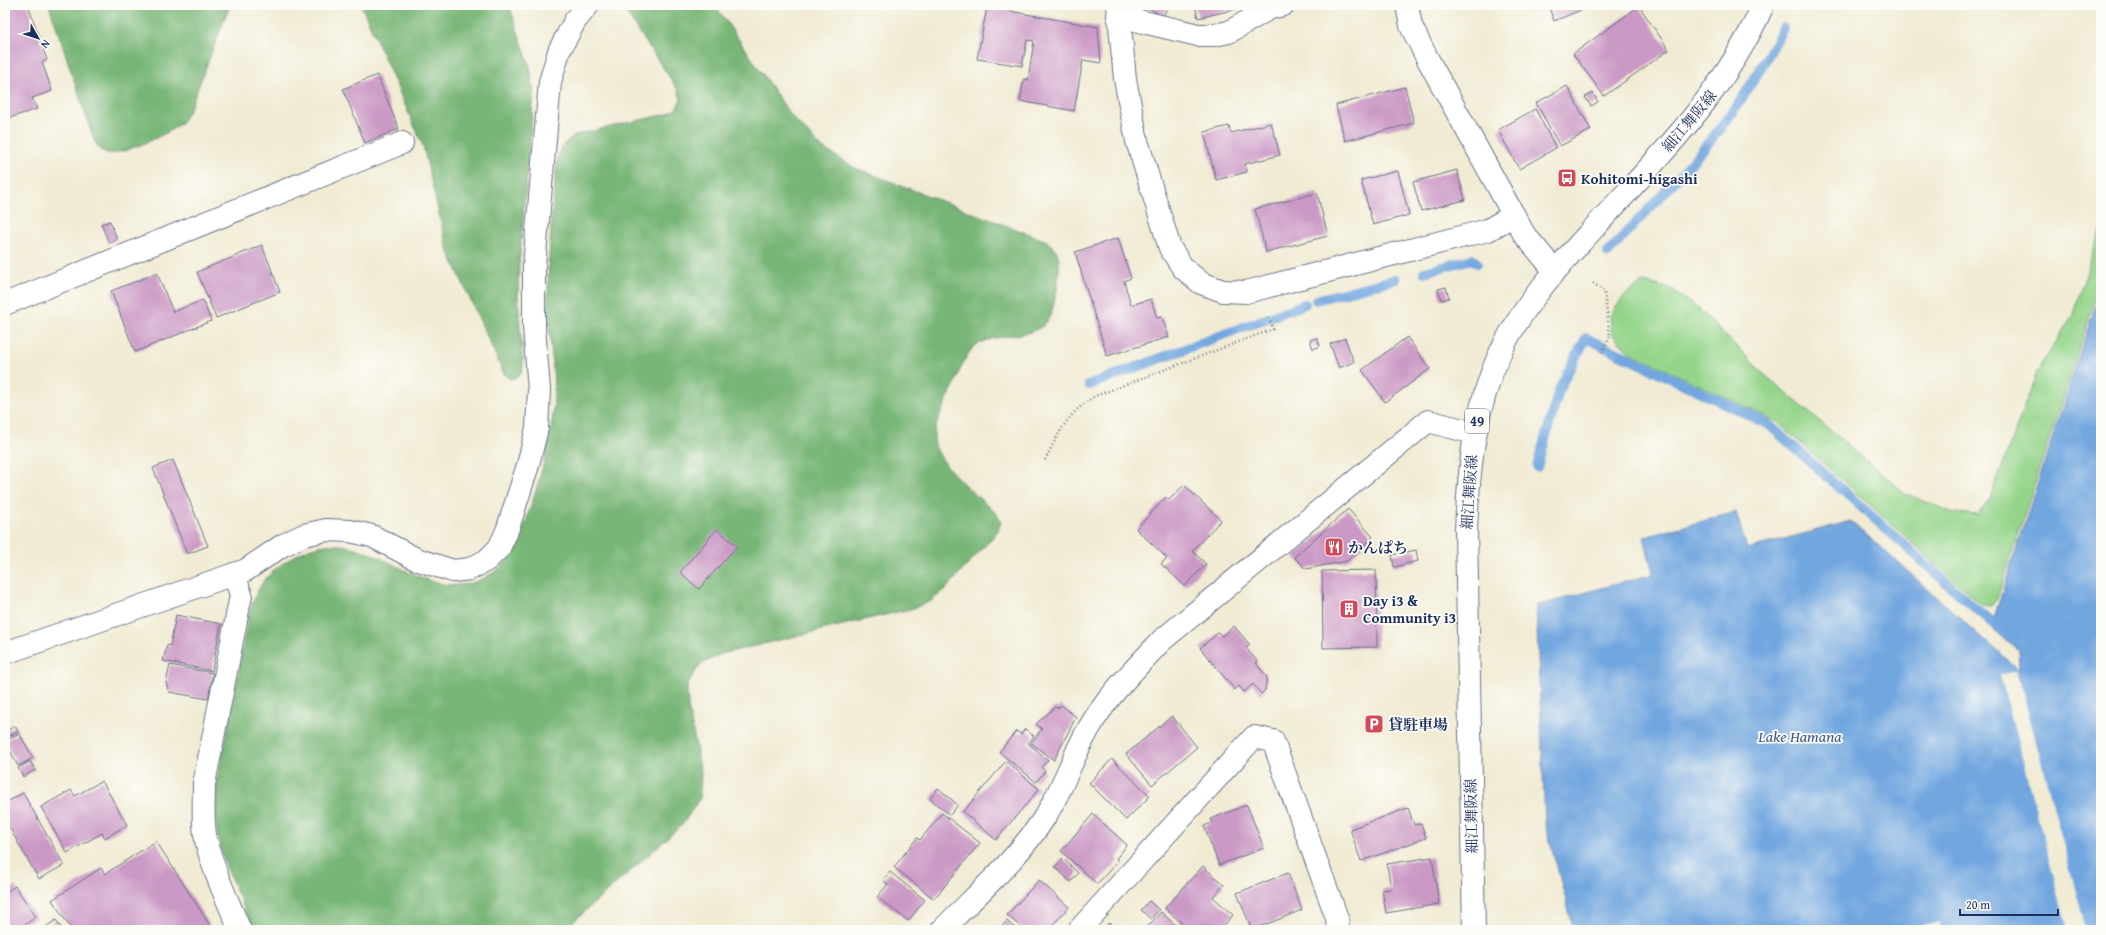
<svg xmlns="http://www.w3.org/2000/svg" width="2106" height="935" viewBox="0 0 2106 935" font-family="'Gentium Book Plus','Noto Serif JP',serif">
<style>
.green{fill:#95d58b;stroke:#588274}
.forest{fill:#78b677;stroke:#4a726a}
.water{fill:#71a6df;stroke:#466a9e}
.pier{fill:#f1ebd3}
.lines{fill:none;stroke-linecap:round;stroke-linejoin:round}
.stream{stroke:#71a6df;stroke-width:10}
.building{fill:#ca99c5}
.minor-casing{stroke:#667187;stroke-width:24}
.tertiary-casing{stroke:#667187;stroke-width:24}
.primary-casing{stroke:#667187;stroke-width:24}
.path{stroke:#667187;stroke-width:2.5;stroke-dasharray:1 3;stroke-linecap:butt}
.minor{stroke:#fff;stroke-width:22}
.tertiary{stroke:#fff;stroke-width:22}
.primary{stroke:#fff;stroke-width:22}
.labels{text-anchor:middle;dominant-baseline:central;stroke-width:3.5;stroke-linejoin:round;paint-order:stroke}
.shield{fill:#fdfcf7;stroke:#5f6c8c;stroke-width:1}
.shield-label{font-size:14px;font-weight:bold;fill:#1b2f5e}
.street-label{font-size:15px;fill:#1b2f5e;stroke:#fdfcf7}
.poi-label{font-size:15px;font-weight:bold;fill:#1b2f5e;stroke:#fdfcf7;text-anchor:start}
.water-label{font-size:16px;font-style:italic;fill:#39598b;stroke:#fdfcf7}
</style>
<rect width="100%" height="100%" fill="#fdfcf7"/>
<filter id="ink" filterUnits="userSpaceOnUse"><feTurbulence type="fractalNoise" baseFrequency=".025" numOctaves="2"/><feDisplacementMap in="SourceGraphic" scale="8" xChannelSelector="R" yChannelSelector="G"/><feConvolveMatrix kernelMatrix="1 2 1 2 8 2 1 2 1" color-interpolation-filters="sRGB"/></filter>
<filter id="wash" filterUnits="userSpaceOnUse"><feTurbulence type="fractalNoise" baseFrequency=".012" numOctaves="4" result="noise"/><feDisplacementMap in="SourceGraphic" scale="16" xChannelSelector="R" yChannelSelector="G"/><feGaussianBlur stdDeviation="0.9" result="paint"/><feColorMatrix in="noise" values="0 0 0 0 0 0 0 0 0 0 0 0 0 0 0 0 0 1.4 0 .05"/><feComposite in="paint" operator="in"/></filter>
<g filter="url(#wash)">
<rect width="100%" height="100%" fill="#f1ebd3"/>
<path class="green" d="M2101 228V281L1997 599 1991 606 1982 605 1777 422 1629 352 1612 334 1610 316 1624 296 1643 282 1669 288 1700 310 1766 376 1906 494 1954 513 1978 515 1991 496 2037 372 2072 317Z"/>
<g class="forest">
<path d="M49 5H230L189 111C186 115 183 121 180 124 170 133 119 157 107 153 100 151 97 146 94 140Z"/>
<path d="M361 5H509L530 67 534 93 519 265 518 297 523 367 521 373 516 378 509 379 504 374 447 248 423 146Z"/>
<path d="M621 5H715L792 117 821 147 855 168 1047 241C1050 245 1055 248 1057 252 1063 265 1055 316 1044 325 1026 339 998 333 978 344 967 349 958 375 954 385 948 399 933 424 934 439 936 465 978 496 997 514L1001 522 998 531 946 589 931 601 914 608 721 654 700 665 687 684 688 706 701 772 700 798 682 825 564 930H254C241 900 225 870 218 838 215 821 216 803 216 785 224 749 231 712 238 675 243 647 247 600 266 578 276 567 290 558 302 552 370 519 421 611 484 578 494 573 504 566 511 556 521 542 525 522 531 506 543 468 555 429 554 388 553 357 548 326 548 295 548 250 553 205 557 161 560 146 565 141 578 134L667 114 676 109 681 99 678 90Z"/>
</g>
<path class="water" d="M2101 288V930H1574L1545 823 1536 606 1653 574 1644 537 1736 512 1747 549 1851 521 2019 670 2018 650 1991 627Z"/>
<g class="pier">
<path d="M2017 671 2086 930H2068L2000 675Z"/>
<path d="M1939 922 1940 930H1908Z"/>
</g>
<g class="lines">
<g class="stream">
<path d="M1608 253C1649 208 1694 164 1731 114 1751 87 1767 58 1783 28"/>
<path d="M1424 272 1472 259 1477 263"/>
<path d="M1316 300 1396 279"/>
<path d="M1089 385 1305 304"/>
<path d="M1537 467 1560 387 1586 338 1768 424 1992 623"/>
</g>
</g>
<g id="blocks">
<g class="building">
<path d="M5 5H28L47 60 42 62 52 91 32 98 37 109 6 119Z"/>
<path d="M1143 5H1169L1163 16Z"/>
<path d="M1195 5H1249V6L1198 18Z"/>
<path d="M1548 5H1584L1586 8 1554 21Z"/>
<path d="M1639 6 1669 50 1604 96 1573 54Z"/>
<path d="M987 7 1098 27 1101 63 1083 60 1074 111 1020 101 1024 79 1028 80 1034 41 1027 40 1022 66 977 59Z"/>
<path d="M377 75 399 129 365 143 343 89Z"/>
<path d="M1567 86 1591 130 1560 146 1536 103Z"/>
<path d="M1405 87 1414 123 1345 141 1336 105Z"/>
<path d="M1593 93 1598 102 1591 106 1585 97Z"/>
<path d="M1535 109 1556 148 1519 169 1498 130Z"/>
<path d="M1271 123 1280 155 1245 164 1247 172 1216 180 1204 132 1229 126 1231 133Z"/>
<path d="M1457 170 1465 200 1421 211 1413 182Z"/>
<path d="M1398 171 1409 215 1373 225 1361 180Z"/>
<path d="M1317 193 1328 236 1266 252 1255 209Z"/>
<path d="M110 221 117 239 109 243 101 224Z"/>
<path d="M1118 238 1131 278 1124 281 1131 305 1151 299 1157 318 1162 317 1169 337 1107 356 1075 252Z"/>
<path d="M262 245 280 292 216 318 197 272Z"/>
<path d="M157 273 173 312 203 300 211 321 135 352 111 291Z"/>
<path d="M1446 287 1449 298 1441 300 1438 289Z"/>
<path d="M1407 337 1430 369 1385 402 1362 370Z"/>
<path d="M1317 338 1320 346 1313 349 1310 340Z"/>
<path d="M1345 338 1354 362 1339 368 1330 344Z"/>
<path d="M173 460 208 546 187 554 153 468Z"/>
<path d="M1184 485 1221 520 1192 551 1206 564 1185 586 1161 564 1167 558 1136 529 1166 497 1169 500Z"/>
<path d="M1348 509 1373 537 1347 561 1306 569 1294 557Z"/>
<path d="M717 529 737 546 699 589 680 572Z"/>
<path d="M1416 550 1418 561 1394 567 1392 555Z"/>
<path d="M1376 570 1377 647 1323 648 1322 571Z"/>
<path d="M176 615 221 624 212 671 163 661 167 645 170 646Z"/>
<path d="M1234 626 1250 645 1246 648 1258 662 1256 663 1267 677 1265 690 1261 694 1253 684 1244 692 1239 686 1235 690 1200 648 1218 633 1222 636Z"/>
<path d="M170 665 213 673 208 699 169 692 166 683Z"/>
<path d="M1061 705 1076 717 1054 760 1031 743 1042 729 1036 724 1055 707 1058 708Z"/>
<path d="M1172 716 1197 747 1152 785 1126 754Z"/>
<path d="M15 726 18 731 8 737 6 731Z"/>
<path d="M1025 729 1034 736 1028 743 1048 760 1041 767 1045 771 1036 782 999 752 1016 731 1021 734Z"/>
<path d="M19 733 33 758 18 766 5 741Z"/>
<path d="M1112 759 1150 796 1126 820 1089 783Z"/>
<path d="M30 761 35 770 23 777 18 768Z"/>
<path d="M1006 761 1039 789 996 840 963 812Z"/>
<path d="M102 781 127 825 105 838 102 833 67 853 41 807 71 790 75 796Z"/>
<path d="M938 788 958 805 950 815 930 799Z"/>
<path d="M23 793 64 865 39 879 5 820V803Z"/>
<path d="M1247 805 1264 848 1219 865 1204 826 1212 823 1210 819Z"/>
<path d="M1408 808 1414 825 1421 823 1426 838 1361 861 1350 829Z"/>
<path d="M942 813 980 843 934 899 894 867 917 838 920 840Z"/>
<path d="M1093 814 1127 845 1116 859 1118 861 1097 884 1061 851Z"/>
<path d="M156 841 213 930H72L52 900 101 868 105 874Z"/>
<path d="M1432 857 1439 904 1386 913 1382 890 1391 889 1387 864Z"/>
<path d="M1063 858 1078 873 1071 882 1055 867Z"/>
<path d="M1203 866 1224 885 1213 897 1233 915 1220 930H1189L1165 908Z"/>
<path d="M890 872 925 900 908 921 877 897 888 884 883 880Z"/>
<path d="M1288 873 1302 910 1252 930 1237 893Z"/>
<path d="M1039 880 1069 907 1048 930H1024L1007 915Z"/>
<path d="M15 886 36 917 17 930H5V893Z"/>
<path d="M1149 901 1159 910 1151 919 1141 910Z"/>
<path d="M1161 912 1181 930H1144Z"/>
<path d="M56 920 63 930H41Z"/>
<path d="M1007 921 1017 930H999Z"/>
<path d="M1109 923 1117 930H1103Z"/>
</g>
</g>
</g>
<g filter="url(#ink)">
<use href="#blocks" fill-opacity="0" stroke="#667187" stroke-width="1"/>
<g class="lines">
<g class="minor-casing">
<g id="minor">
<path d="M1118 5 1125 79 1137 141 1170 248 1183 268 1201 283 1223 291 1246 292 1488 230 1514 215"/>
<path d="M1407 5 1411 26 1426 56 1524 234 1555 271"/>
<path d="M1118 16 1198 35H1214L1229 32 1270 8 1283 5"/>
<path d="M5 304 402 143"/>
<path d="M234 574 241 595 204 784C204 802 202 822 206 840 213 871 228 901 240 930"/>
<path d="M5 653 246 570 283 545 304 535 326 530 350 531 372 536 416 559 453 571 470 569 487 560 499 548 507 531 528 465 537 428 539 390 534 327V266L550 82 559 51 575 21 588 5"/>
<path d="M1079 930 1254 737 1273 741 1337 918 1338 930"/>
</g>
</g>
<g class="tertiary-casing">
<path id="tertiary" d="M942 930C977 894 1019 858 1046 815 1063 788 1072 758 1088 730 1106 697 1135 669 1161 641L1428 421 1474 433"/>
</g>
<g class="primary-casing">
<path id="primary" d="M1474 930 1466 530C1469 468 1474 409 1501 351 1523 305 1558 267 1592 230 1656 160 1725 93 1763 5"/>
</g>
<g class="path">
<path d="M1593 283 1604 291 1610 336 1602 353"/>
<path d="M1045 460C1060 431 1066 415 1095 396L1273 329 1268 315"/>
</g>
<use href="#minor" class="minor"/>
<use href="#tertiary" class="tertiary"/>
<use href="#primary" class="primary"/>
</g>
</g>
<defs>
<g id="bus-square" transform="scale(1)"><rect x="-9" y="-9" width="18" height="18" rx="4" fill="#d1495b" stroke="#fdfcf7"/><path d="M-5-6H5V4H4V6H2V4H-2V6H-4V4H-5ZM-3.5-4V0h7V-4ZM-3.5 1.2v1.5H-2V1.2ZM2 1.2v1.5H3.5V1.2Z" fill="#fff"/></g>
<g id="restaurant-square" transform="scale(1)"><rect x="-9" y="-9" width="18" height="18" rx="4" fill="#d1495b" stroke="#fdfcf7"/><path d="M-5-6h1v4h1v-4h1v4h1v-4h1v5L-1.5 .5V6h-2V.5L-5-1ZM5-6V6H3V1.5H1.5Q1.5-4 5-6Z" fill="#fff"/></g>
<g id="building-square" transform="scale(1)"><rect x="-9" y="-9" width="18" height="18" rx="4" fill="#d1495b" stroke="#fdfcf7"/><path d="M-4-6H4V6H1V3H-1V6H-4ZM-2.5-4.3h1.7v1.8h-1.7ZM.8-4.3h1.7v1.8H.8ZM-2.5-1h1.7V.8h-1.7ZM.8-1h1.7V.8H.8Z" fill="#fff"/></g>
<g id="parking-square" transform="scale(1)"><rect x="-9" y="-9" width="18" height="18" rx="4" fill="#d1495b" stroke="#fdfcf7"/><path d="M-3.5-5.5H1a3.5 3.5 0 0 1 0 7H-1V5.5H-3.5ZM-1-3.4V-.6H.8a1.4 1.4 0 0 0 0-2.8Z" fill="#fff"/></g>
</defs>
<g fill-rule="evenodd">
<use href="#bus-square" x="1567" y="178"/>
<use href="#restaurant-square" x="1334" y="547"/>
<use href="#building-square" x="1349" y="609"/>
<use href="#parking-square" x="1374" y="724"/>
</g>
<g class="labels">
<rect class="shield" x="1465" y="409" width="24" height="24" rx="3"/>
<g class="shield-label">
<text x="1477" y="421">49</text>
</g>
<g class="street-label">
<text transform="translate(1689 121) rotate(-50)">細江舞阪線</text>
<text transform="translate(1469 492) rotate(-86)">細江舞阪線</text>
<text transform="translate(1471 816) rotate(-91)">細江舞阪線</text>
</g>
<g class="poi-label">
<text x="1581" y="178">Kohitomi-higashi</text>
<text x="1348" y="547">かんぱち</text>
<text x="1363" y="600">Day i3 &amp;<tspan x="1363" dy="17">Community i3</tspan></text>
<text x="1388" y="724">貸駐車場</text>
</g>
<g class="water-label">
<text x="1800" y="736">Lake Hamana</text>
</g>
</g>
<rect width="2106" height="935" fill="none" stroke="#fdfcf7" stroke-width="20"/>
<g transform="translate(38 38) rotate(129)" stroke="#fdfcf7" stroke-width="3" paint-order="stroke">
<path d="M0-3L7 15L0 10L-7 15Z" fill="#1b2f5e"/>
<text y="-6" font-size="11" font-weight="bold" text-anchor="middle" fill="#1b2f5e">N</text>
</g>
<path d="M1960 909v6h98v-6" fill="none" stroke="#1b2f5e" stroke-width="2"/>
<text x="1966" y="909" font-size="12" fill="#1b2f5e" stroke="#fdfcf7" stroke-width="3" paint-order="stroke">20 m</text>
</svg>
